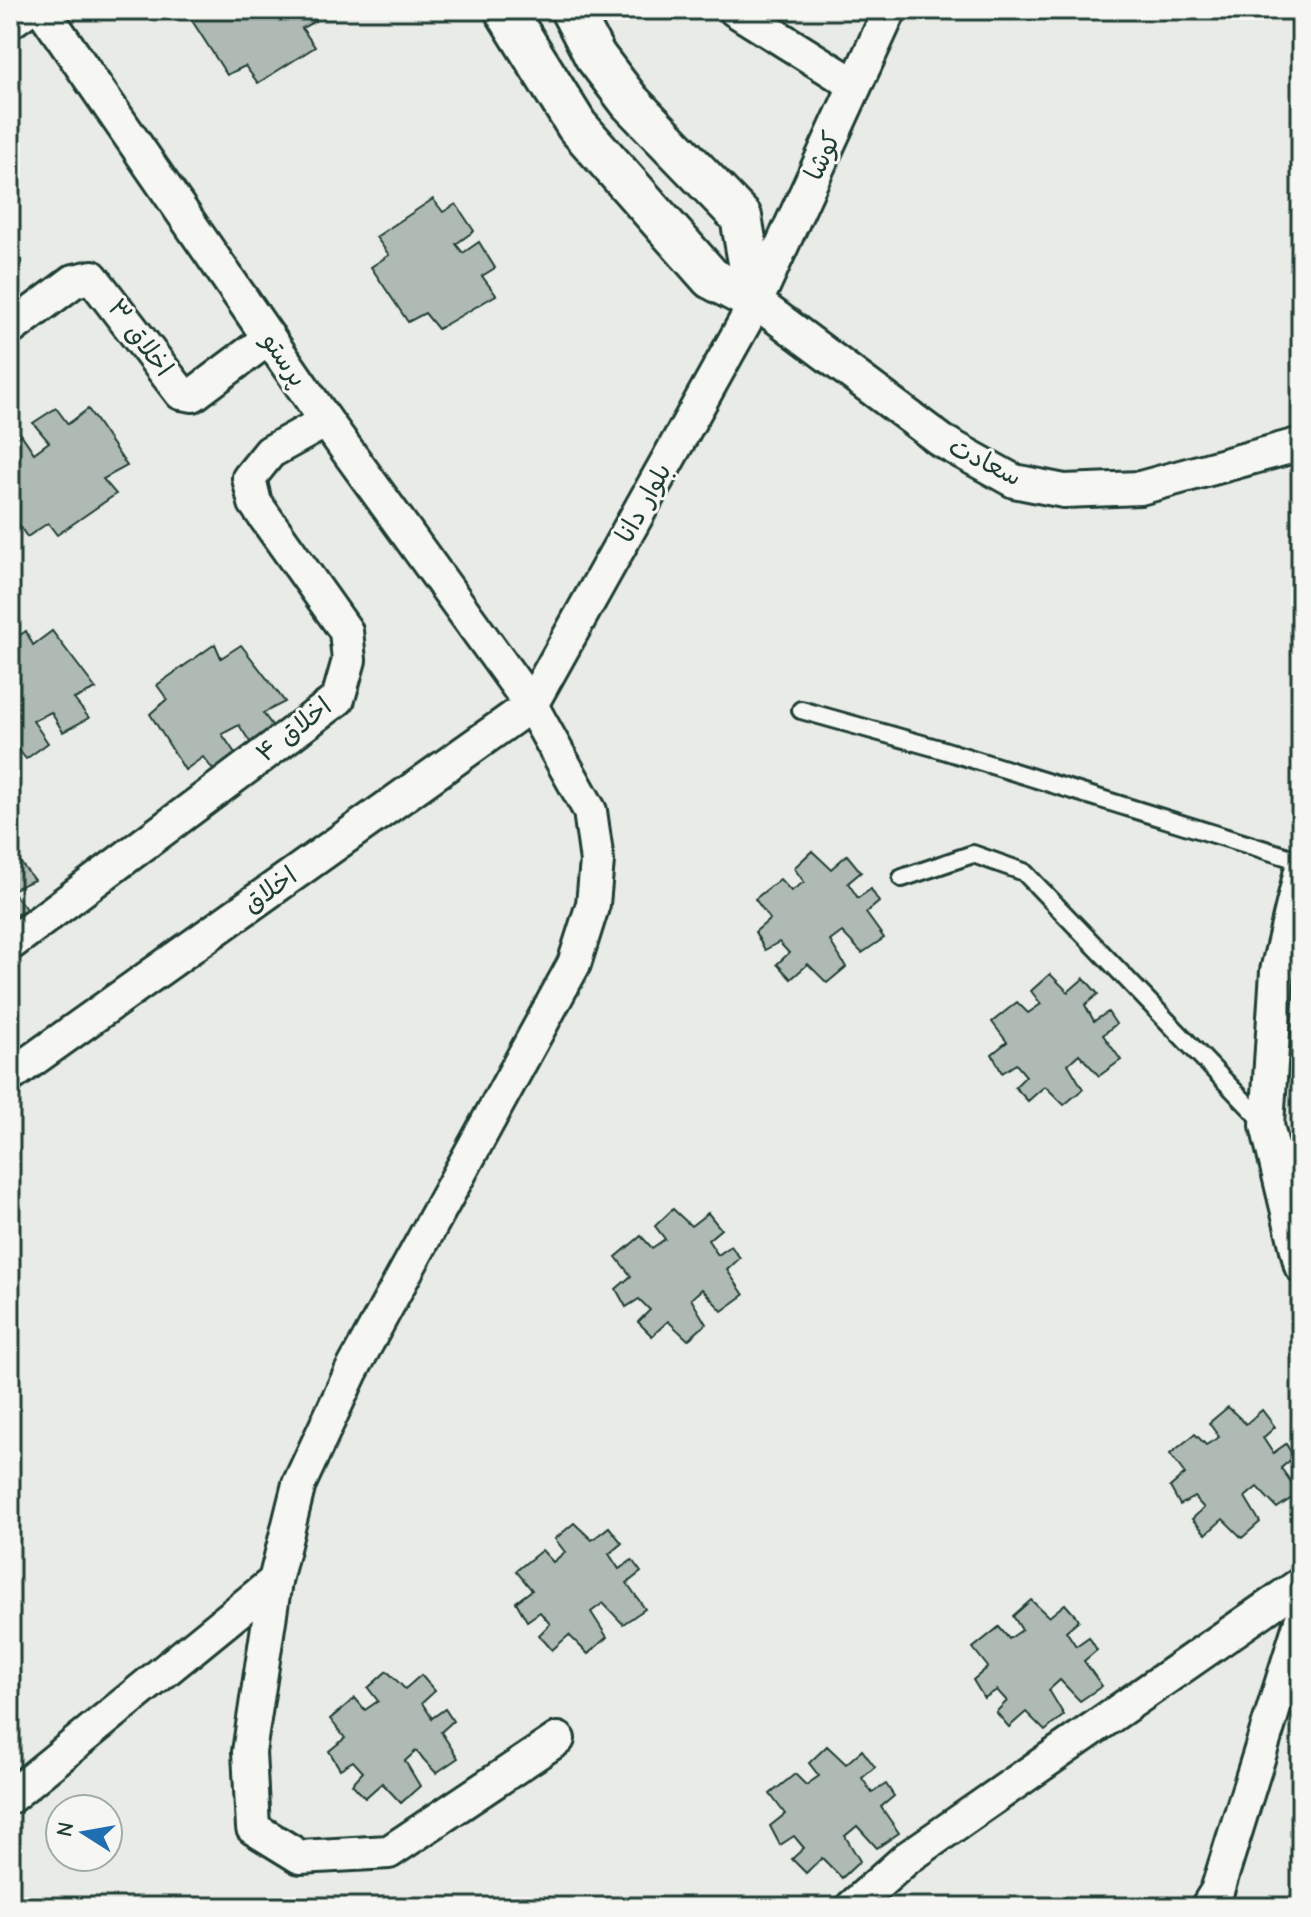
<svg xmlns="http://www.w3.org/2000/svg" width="1311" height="1917" viewBox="0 0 1311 1917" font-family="'Comic Neue','Playpen Sans Arabic',sans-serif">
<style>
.building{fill:#b0bab5;stroke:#1f3d34;stroke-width:2}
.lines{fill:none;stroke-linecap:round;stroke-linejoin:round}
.service-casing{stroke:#1f3d34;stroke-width:22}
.minor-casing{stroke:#1f3d34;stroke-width:38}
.tertiary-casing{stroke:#1f3d34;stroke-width:46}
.service{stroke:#f6f6f2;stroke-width:16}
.minor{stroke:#f6f6f2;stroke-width:32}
.tertiary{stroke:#f6f6f2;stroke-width:40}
.labels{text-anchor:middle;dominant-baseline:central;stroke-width:6;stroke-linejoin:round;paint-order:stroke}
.street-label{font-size:26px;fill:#1f3d34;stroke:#f6f6f2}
</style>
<rect width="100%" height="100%" fill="#e9ebe7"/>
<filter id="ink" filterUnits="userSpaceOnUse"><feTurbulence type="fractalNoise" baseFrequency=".0125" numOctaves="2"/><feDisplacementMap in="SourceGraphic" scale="16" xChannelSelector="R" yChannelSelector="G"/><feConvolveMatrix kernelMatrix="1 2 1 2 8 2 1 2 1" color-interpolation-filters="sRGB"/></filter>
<g filter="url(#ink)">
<g class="building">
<path d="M205 10H309L315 21 302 28 315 47 258 83 245 66 227 75 191 19Z"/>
<path d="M433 199 443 212 456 204 474 231 456 244 463 253 479 242 495 268 482 276 496 295 438 329 425 313 408 322 371 267 389 255 376 237Z"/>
<path d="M10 243 22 262 10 269Z"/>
<path d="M56 408 68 424 88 409 127 466 103 479 116 494 57 535 48 523 27 537 10 511V442L21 434 34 453 49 442 33 423Z"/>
<path d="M26 631 33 645 52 631 96 689 74 699 89 718 63 732 51 712 33 721 48 743 26 759 14 744 10 747V642Z"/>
<path d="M215 644 221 658 241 645 285 702 263 713 277 732 252 745 239 725 222 734 237 756 215 772 203 757 185 770 150 714 167 699 157 685Z"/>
<path d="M10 849 34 880 11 890 26 909 10 918Z"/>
<path d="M812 851 831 869 847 855 861 872 848 883 858 898 871 889 879 902 866 913 884 938 862 953 842 932 830 941 846 967 827 983 808 964 791 979 777 964 789 953 779 942 765 950 755 932 770 919 755 899 780 879 791 891 804 882 794 868Z"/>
<path d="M1050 974 1068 992 1084 978 1098 994 1085 1005 1094 1021 1108 1012 1116 1024 1103 1035 1121 1060 1099 1076 1079 1054 1068 1064 1083 1089 1064 1105 1045 1086 1028 1101 1015 1087 1026 1076 1016 1064 1002 1073 992 1054 1007 1042 992 1022 1017 1002 1028 1013 1041 1004 1031 991Z"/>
<path d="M673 1209 691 1226 708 1213 721 1229 708 1240 718 1255 731 1246 740 1258 727 1270 744 1295 722 1311 702 1289 691 1299 706 1324 688 1340 668 1321 652 1336 638 1322 650 1310 639 1299 626 1307 616 1289 631 1276 616 1257 641 1236 652 1248 665 1239 655 1226Z"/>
<path d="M1228 1407 1246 1424 1262 1410 1275 1427 1263 1438 1273 1453 1286 1444 1294 1457 1281 1468 1299 1493 1277 1508 1257 1487 1245 1497 1260 1522 1242 1538 1223 1519 1206 1534 1192 1519 1204 1508 1194 1497 1180 1505 1170 1487 1185 1474 1170 1454 1195 1434 1206 1445 1219 1437 1209 1423Z"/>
<path d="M574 1523 592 1540 609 1527 622 1543 609 1554 619 1569 632 1560 641 1572 627 1583 645 1609 623 1624 603 1603 591 1612 607 1637 588 1654 569 1635 552 1650 539 1635 550 1624 540 1612 527 1621 516 1602 532 1590 516 1571 542 1550 553 1562 565 1552 555 1539Z"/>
<path d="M1031 1600 1049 1617 1065 1604 1079 1620 1066 1631 1076 1646 1089 1637 1097 1650 1084 1661 1102 1686 1080 1701 1060 1680 1049 1690 1064 1715 1045 1731 1026 1712 1009 1727 996 1712 1007 1701 997 1690 984 1698 973 1680 988 1667 973 1648 999 1627 1009 1639 1022 1630 1013 1616Z"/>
<path d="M387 1671 405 1689 421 1675 435 1691 422 1703 432 1718 445 1709 453 1721 441 1732 458 1758 436 1773 416 1751 405 1761 420 1786 401 1803 382 1783 365 1798 352 1784 363 1772 353 1761 340 1769 329 1751 345 1738 330 1719 355 1698 365 1710 378 1701 368 1688Z"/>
<path d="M827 1746 846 1764 862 1750 875 1767 862 1778 872 1793 886 1784 894 1796 881 1807 899 1833 877 1848 857 1826 845 1836 860 1861 842 1878 822 1858 806 1873 792 1859 804 1848 794 1836 780 1845 770 1826 785 1814 770 1794 795 1774 806 1785 819 1776 809 1763Z"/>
</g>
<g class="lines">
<g class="service-casing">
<g id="service">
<path d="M801 710 940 749 1301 861"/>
<path d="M902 878 973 854 1024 872 1266 1124"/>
</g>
</g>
<g class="minor-casing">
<g id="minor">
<path d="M43 10 326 421 531 705 590 811 597 861 593 904 574 964 351 1372 299 1484 275 1581 249 1752 253 1828 300 1857 389 1852 558 1739"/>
<path d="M735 10 855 85"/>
<path d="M10 22 27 10"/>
<path d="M756 302 942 441 1014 481 1064 491 1140 488 1301 444"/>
<path d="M10 329 74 281 92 277 181 393 193 395 269 338"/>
<path d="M1301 871 1277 971 1267 1125 1301 1266"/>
<path d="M10 944 338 699 349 660 346 631 255 503 249 478 270 452 326 421"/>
<path d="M10 1076 531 705 756 302 890 10"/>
<path d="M10 1797 275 1581"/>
<path d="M852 1907 907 1858 1301 1584"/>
<path d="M1207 1907 1217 1891 1301 1621"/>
</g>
</g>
<g class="tertiary-casing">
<g id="tertiary">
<path d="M505 10 577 126 711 278 756 302"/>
<path d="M571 10 595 56 630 102 741 217 756 302"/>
</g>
</g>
<use href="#service" class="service"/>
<use href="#minor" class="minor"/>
<use href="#tertiary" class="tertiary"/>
</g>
</g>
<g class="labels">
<g class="street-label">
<text transform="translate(823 156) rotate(-65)">کوشا</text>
<text transform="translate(140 338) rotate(53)">اخلاق ۳</text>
<text transform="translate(284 360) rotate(56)">پرستو</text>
<text transform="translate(985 462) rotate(26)">سعادت</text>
<text transform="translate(644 503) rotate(-61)">بلوار دانا</text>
<text transform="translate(294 730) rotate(-38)">اخلاق ۴</text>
<text transform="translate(270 890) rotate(-35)">اخلاق</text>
</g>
</g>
<rect width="1311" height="1917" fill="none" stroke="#f6f6f2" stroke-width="40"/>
<rect x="20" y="20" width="1271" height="1877" fill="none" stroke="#1f3d34" stroke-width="3" filter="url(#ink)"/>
<g transform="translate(84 1833) rotate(281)"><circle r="38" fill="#f6f6f2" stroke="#a0aca6" stroke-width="2"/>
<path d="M0-6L14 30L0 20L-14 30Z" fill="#1f6fb2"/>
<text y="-12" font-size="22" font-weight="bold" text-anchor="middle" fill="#1f3d34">N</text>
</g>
</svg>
